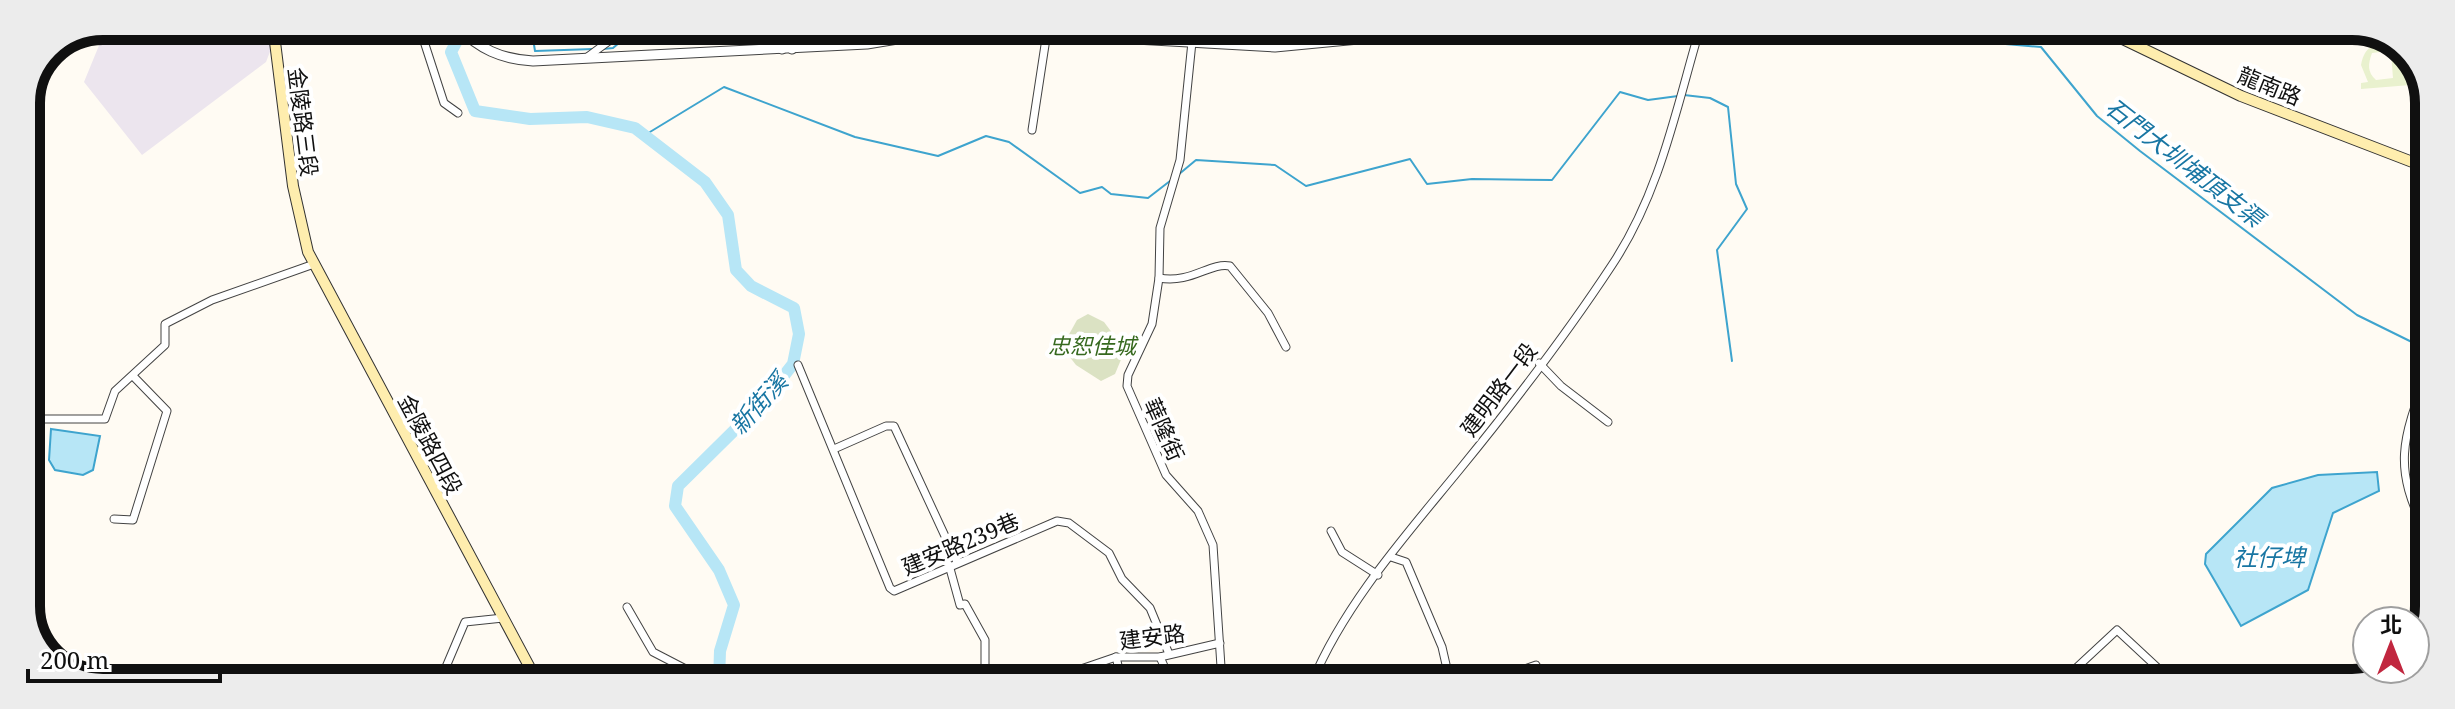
<svg xmlns="http://www.w3.org/2000/svg" width="2455" height="709" viewBox="0 0 2455 709" font-family="'Noto Serif','Noto Sans TC',serif">
<style>
.industrial{fill:#ece5ee}
.cemetery{fill:#dbe2c3}
.pitch{fill:#e9f1ce}
.water{fill:#b7e6f6;stroke:#3ea4ce;stroke-width:2}
.lines{fill:none;stroke-linecap:round;stroke-linejoin:round}
.stream{stroke:#3ea4ce;stroke-width:2}
.river{stroke:#b7e6f6;stroke-width:12}
.minor-casing{stroke:#434343;stroke-width:9}
.tertiary-casing{stroke:#434343;stroke-width:11}
.secondary-casing{stroke:#323232;stroke-width:12}
.minor{stroke:#fff;stroke-width:7}
.tertiary{stroke:#fff;stroke-width:9}
.secondary{stroke:#feedae;stroke-width:10}
.labels{text-anchor:middle;dominant-baseline:central;stroke-width:8;stroke-linejoin:round;paint-order:stroke}
.street-label{font-size:22px;fill:#101010;stroke:#fff}
.park-label{font-size:22px;font-style:italic;fill:#36691f;stroke:#fff}
.water-label{font-size:24px;font-style:italic;fill:#1876a3;stroke:#fff}
.rim{fill:none;stroke:#101010;stroke-width:10}
</style>
<rect width="100%" height="100%" fill="#fffbf3"/>
<path class="industrial" d="M107 26H134L136 31 174 26H269L271 49 266 62 142 155 84 82Z"/>
<g class="cemetery">
<path d="M724 27H777L774 38 768 41 725 42Z"/>
<path d="M1088 314 1104 322 1125 350 1115 374 1101 381 1076 365 1062 347 1077 320Z"/>
</g>
<path class="pitch" d="M2393 42 2405 49 2372 53C2368 64 2367 72 2376 80L2393 78 2391 53 2405 52 2407 77 2420 76 2423 84 2361 89V83L2368 82 2361 65C2365 45 2375 43 2393 42Z"/>
<g class="water">
<path d="M51 429 100 436 93 470 83 475 55 470 49 460Z"/>
<path d="M2377 472 2379 491 2333 513 2308 590 2241 626 2205 564 2206 554 2272 488 2318 475Z"/>
</g>
<g class="lines">
<g class="stream">
<path d="M531 26 535 51 593 49"/>
<path d="M799 27 813 40 871 39 930 27"/>
<path d="M1058 27 1290 41 1397 27"/>
<path d="M1873 28 1879 33 2041 47 2097 116 2140 151 2357 315 2428 350"/>
<path d="M603 49 613 48 638 27"/>
<path d="M1684 95 1710 98 1728 107 1736 184 1747 209 1717 250 1732 361"/>
<path d="M645 135 724 87 855 137 938 156 986 136 1009 142 1080 193 1102 187 1111 194 1148 198 1170 181"/>
<path d="M1178 175 1196 160 1275 165 1306 186 1410 159 1427 184 1472 179 1552 180 1620 92 1648 100 1678 96"/>
</g>
<path class="river" d="M465 26 451 52 475 111 530 119 587 117 635 128 705 182 728 215 736 270 751 286 794 308 799 334 793 364 764 401 678 486 675 506 719 570 734 605 720 651 719 681"/>
<g class="minor-casing">
<g id="minor">
<path d="M419 26 444 103 458 113"/>
<path d="M1192 42 1180 160 1160 228 1159 278 1152 324 1128 375 1127 386 1166 475 1198 511 1213 545 1222 682"/>
<path d="M586 58 628 27"/>
<path d="M1032 130 1047 32"/>
<path d="M1159 278C1191 284 1210 262 1230 266L1268 313 1286 347"/>
<path d="M1539 363 1561 386 1608 422"/>
<path d="M798 365 890 588 894 591 1057 521 1069 523 1109 553 1122 579 1150 608 1169 654"/>
<path d="M26 419H105L115 391 165 345V324L212 300 314 264"/>
<path d="M834 449 886 426H894L957 562"/>
<path d="M114 519 133 520 167 411 134 377"/>
<path d="M1331 531 1342 552 1378 575"/>
<path d="M2427 534C2391 466 2403 438 2428 371"/>
<path d="M1391 557 1406 562 1442 647 1450 682"/>
<path d="M949 565 960 605 965 604 985 640V681"/>
<path d="M627 607 653 652 709 681"/>
<path d="M1116 657 1122 682"/>
<path d="M1160 657 1171 682"/>
<path d="M440 681 465 622 503 618"/>
<path d="M1043 682 1116 657H1160L1220 643"/>
<path d="M1312 682C1345 603 1407 534 1460 469 1513 404 1566 335 1612 265 1660 193 1676 109 1700 28"/>
<path d="M1487 682 1536 665 1543 682"/>
<path d="M2060 683 2117 630 2174 683"/>
</g>
</g>
<g class="tertiary-casing">
<g id="tertiary">
<path d="M456 26C480 49 500 59 533 61L867 44 958 29 1275 47 1473 28"/>
<path d="M782 49 785 27"/>
<path d="M792 49 795 27"/>
</g>
</g>
<g class="secondary-casing">
<g id="secondary">
<path d="M273 26 293 186 308 252 537 681"/>
<path d="M2100 28 2241 96 2428 168"/>
</g>
</g>
<use href="#minor" class="minor"/>
<use href="#tertiary" class="tertiary"/>
<use href="#secondary" class="secondary"/>
</g>
<g class="labels">
<g class="street-label">
<text transform="translate(2270 85) rotate(22)">龍南路</text>
<text transform="translate(304 122) rotate(83)">金陵路三段</text>
<text transform="translate(1498 389) rotate(-53)">建明路一段</text>
<text transform="translate(1165 429) rotate(66)">華隆街</text>
<text transform="translate(431 444) rotate(62)">金陵路四段</text>
<text transform="translate(960 543) rotate(-23)">建安路239巷</text>
<text transform="translate(1152 636) rotate(-7)">建安路</text>
</g>
<g class="park-label">
<text x="1092" y="345">忠恕佳城</text>
</g>
<g class="water-label">
<text transform="translate(2185 162) rotate(38)">石門大圳埔頂支渠</text>
<text transform="translate(758 403) rotate(-48)">新街溪</text>
<text x="2269" y="556">社仔埤</text>
</g>
</g>
<path d="M0 0H2455V709H0ZM103 40H2352A63 63 0 0 1 2415 103V606A63 63 0 0 1 2352 669H103A63 63 0 0 1 40 606V103A63 63 0 0 1 103 40Z" fill="#ececec" fill-rule="evenodd"/>
<path class="rim" d="M103 40H2352A63 63 0 0 1 2415 103V606A63 63 0 0 1 2352 669H103A63 63 0 0 1 40 606V103A63 63 0 0 1 103 40Z"/>
<g transform="translate(2391 645)"><circle r="38" fill="#ffffff" stroke="#9f9f9f" stroke-width="2"/>
<path d="M0-6L14 30L0 20L-14 30Z" fill="#c1273f"/>
<text y="-12" font-size="22" font-weight="bold" text-anchor="middle" fill="#101010">北</text>
</g>
<path d="M28 669v12h192v-12" fill="none" stroke="#101010" stroke-width="4"/>
<text x="40" y="669" font-size="24" fill="#101010" stroke="#ffffff" stroke-width="6" paint-order="stroke">200 m</text>
</svg>
